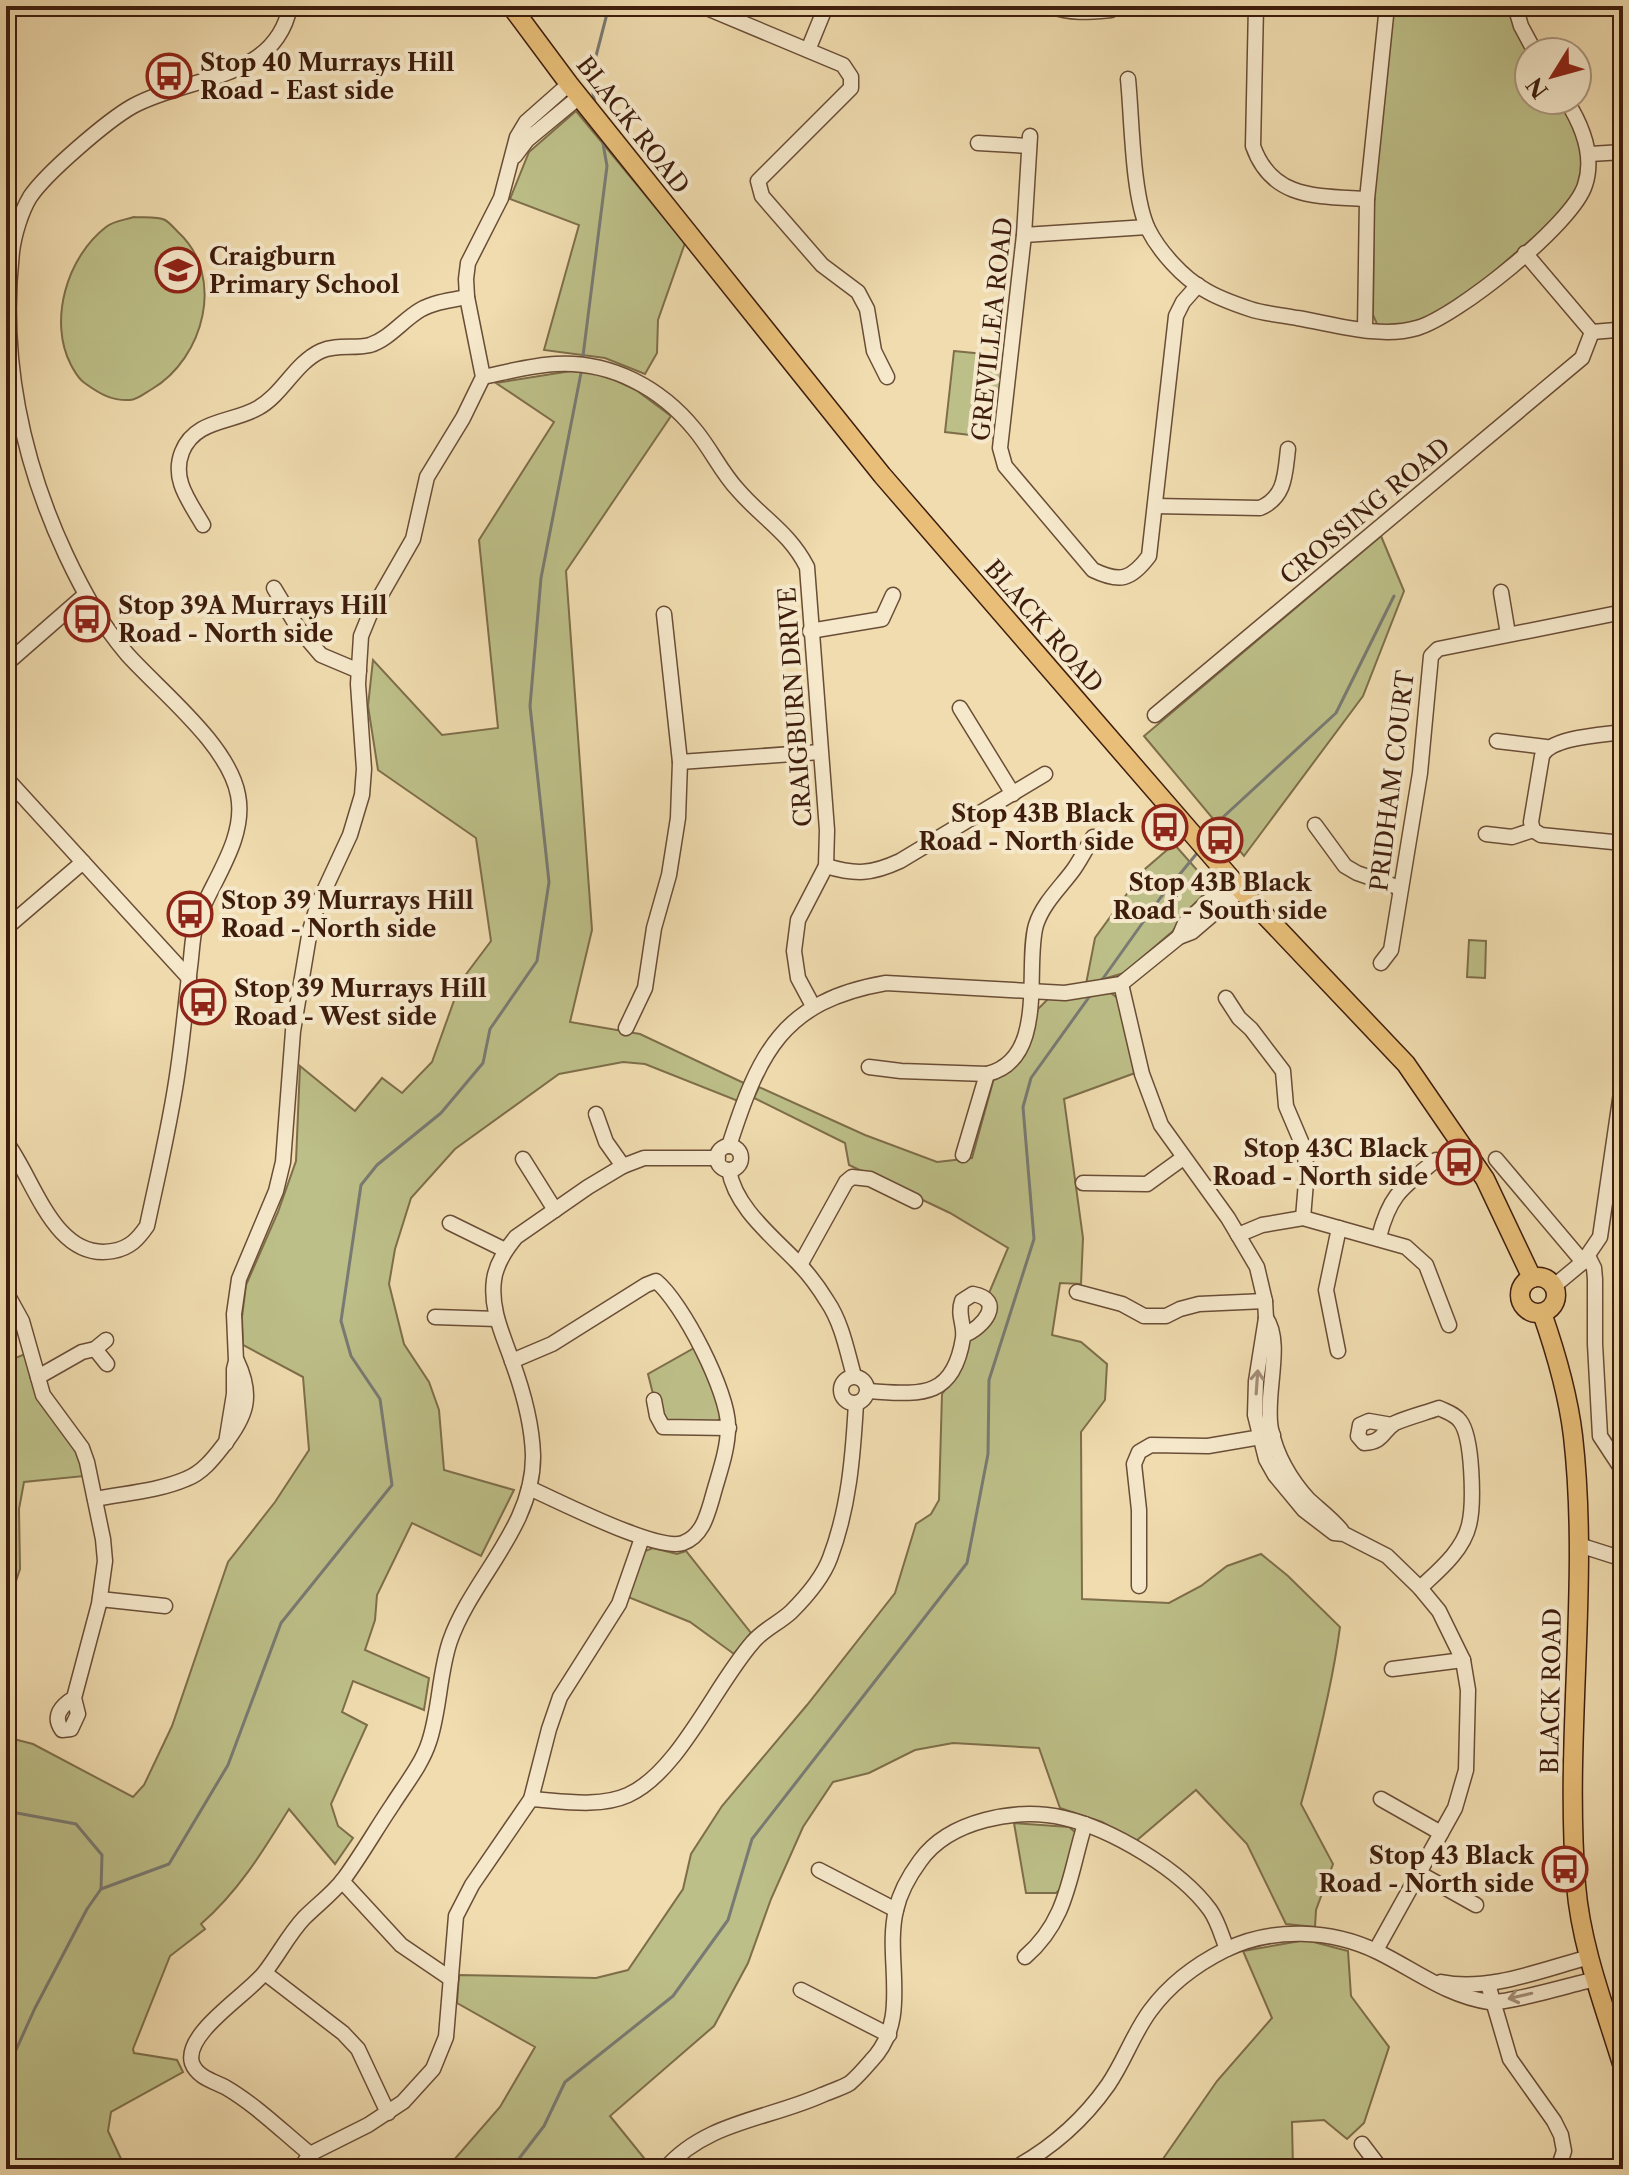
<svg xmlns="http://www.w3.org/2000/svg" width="1629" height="2175" viewBox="0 0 1629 2175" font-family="'Libre Caslon Text',serif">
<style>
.green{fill:#bdbf88;stroke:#7e6e4a;stroke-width:2}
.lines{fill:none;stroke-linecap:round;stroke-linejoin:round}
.stream{stroke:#797a73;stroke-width:3}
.minor-casing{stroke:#6a4d36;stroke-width:17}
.major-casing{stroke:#3e1d0d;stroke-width:21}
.minor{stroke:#f5e8cb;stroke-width:14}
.major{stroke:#e8be78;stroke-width:18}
.oneway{stroke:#a38d76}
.labels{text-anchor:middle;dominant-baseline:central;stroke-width:8;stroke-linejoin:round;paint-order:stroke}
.poi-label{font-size:24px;font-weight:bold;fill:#3e1d0d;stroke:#f5e8cb;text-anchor:start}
.street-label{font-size:24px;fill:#3e1d0d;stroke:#f5e8cb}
</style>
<rect width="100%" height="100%" fill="#f0dcaf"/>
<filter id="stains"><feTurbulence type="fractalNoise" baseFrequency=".0025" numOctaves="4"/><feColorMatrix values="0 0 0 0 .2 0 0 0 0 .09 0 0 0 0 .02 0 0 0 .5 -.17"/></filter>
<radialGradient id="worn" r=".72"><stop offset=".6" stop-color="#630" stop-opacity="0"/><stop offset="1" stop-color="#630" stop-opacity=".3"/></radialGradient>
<g class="green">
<path d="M1393 6H1510L1529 52V100H1560L1580 137 1584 166 1577 191 1564 211 1461 300C1438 314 1405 333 1377 324L1373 315 1374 196Z"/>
<path d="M576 111 685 243 658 320 657 353 645 374 605 358 544 350 579 225 510 199 529 152Z"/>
<path d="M134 217C143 218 157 216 165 220 169 222 175 229 178 232 226 276 204 358 152 389 145 393 137 400 130 400 112 401 100 394 86 384 78 379 75 372 71 365 48 321 67 257 106 227 113 221 125 220 134 217Z"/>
<path d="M954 351 1004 356 996 438 945 432Z"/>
<path d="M571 371 602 374 636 390 671 416 566 571 592 930 570 1022 640 1034 746 1084 738 1101 645 1064 623 1062 559 1074 455 1149 411 1198 395 1249 389 1284 404 1344 429 1382 439 1410 444 1470 514 1490 481 1556 412 1523 377 1595 375 1620 365 1650 429 1678 424 1710 353 1681 342 1712 367 1725 331 1804 338 1826 353 1838 335 1864 289 1809C263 1851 239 1891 201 1924L205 1929 170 1956 133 2049 134 2053 177 2060 183 2072 111 2112 108 2131 122 2161 121 2169H6V1737L33 1744 133 1797 144 1785 172 1726 228 1562 275 1502 309 1450 303 1377 243 1345 242 1317 246 1285 278 1212 296 1161 300 1066 355 1111 382 1078 402 1093 432 1062 461 981 491 941 476 838 378 770 368 706 373 660 442 735 498 728 479 540 554 422 496 383Z"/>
<path d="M1381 536 1404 591 1363 696 1244 856 1144 736Z"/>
<path d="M1174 844 1205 879 1209 889 1181 917 1173 931 1124 973 1086 984 1095 938 1145 869Z"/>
<path d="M1469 940 1486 941 1485 978 1467 977Z"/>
<path d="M1108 991 1119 999 1135 1073 1064 1099 1083 1238 1081 1284 1060 1283 1052 1335 1081 1342 1107 1364 1105 1400 1081 1432 1082 1599 1169 1603 1201 1586 1227 1566 1261 1554 1288 1576 1340 1627C1332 1687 1317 1746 1301 1804L1333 1864 1316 1910 1315 1927 1286 1924 1247 1844 1196 1790 1136 1841 1102 1822 1060 1808 1039 1748 953 1743 915 1750 869 1773 833 1782 803 1827 771 1899 748 1963 714 2026 610 2116 644 2158 640 2169H446L500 2107 535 2047 457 2003 459 1975 596 1978 628 1970 683 1889 691 1854 722 1806 807 1705 895 1593 916 1524 931 1514 939 1500 942 1394 959 1371 968 1339C992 1329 1001 1317 989 1293L1008 1248 950 1213 849 1165 845 1143 754 1098 759 1087 865 1135 937 1162 972 1158 994 1078 1030 1039 1038 1009 1049 998 1085 997Z"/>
<path d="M696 1347 723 1415 716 1423 660 1422 648 1374Z"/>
<path d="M25 1354 77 1451 85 1476 24 1482 19 1509 20 1569 6 1611V1362Z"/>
<path d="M653 1548 677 1554 686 1551 751 1633 734 1654 690 1622 628 1597 645 1551Z"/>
<path d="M1014 1823 1069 1827 1075 1832 1077 1838 1063 1887 1056 1893H1026Z"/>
<path d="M1306 1940 1348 1951 1351 1996 1389 2047 1364 2123 1347 2139 1324 2120 1292 2122 1293 2169H1156L1217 2081 1272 2018 1243 1951Z"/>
</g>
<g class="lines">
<g class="stream">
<path d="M595 103 590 79 609 6"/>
<path d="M583 356 607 166 602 138"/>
<path d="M1207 840 1221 819 1336 713 1394 596"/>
<path d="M1099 984 1161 897 1198 852"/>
<path d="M6 1811 76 1824 102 1855 101 1889 87 1909 35 2008 6 2072"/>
<path d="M101 1889 169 1864 228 1765 281 1623 392 1485 380 1399 351 1356 341 1321 361 1185 377 1165 441 1113 483 1063 490 1029 537 961 549 882 530 706 541 578 581 373"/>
<path d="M6 2101 9 2107 6 2127"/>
<path d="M511 2169 544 2126 565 2082 673 1996 728 1920 752 1839 967 1563 988 1454 989 1380 1034 1239 1023 1107 1031 1078 1092 993"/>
</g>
<g class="minor-casing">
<g id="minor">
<path d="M702 6 843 65 851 77V88L758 181 762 196 822 265 858 292 867 309 874 351 887 377"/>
<path d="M1051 6C1071 14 1089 12 1111 10L1115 6"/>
<path d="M1256 6 1253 146C1272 200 1318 196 1367 199"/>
<path d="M1515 6 1521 26 1535 52"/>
<path d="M808 50 826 6"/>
<path d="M1128 79C1132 118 1132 195 1148 229 1159 251 1183 278 1205 290 1218 298 1235 304 1250 309 1265 314 1282 315 1297 318 1334 324 1380 339 1417 328 1456 317 1573 224 1585 185 1595 155 1582 125 1566 100"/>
<path d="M1030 136 1024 235 1000 448 1005 466 1093 570C1120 583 1131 580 1149 556L1176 316 1183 302 1198 285"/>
<path d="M978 143 1029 146"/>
<path d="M1590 154 1623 152"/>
<path d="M515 156 527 140 579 97"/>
<path d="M1024 235 1147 227"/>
<path d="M1525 253 1592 332 1616 330 1623 324"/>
<path d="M1365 329 1367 199 1387 6"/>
<path d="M483 377C507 372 532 365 556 364 611 361 661 388 695 430 711 449 721 472 738 490 763 519 789 532 807 567L827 830 826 866 798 920 794 951 798 978 813 1006"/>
<path d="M1155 506 1260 508C1286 497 1285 473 1288 449"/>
<path d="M203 525C190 502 171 480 182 452 195 419 232 423 258 408 283 394 295 363 321 351 337 344 354 349 370 345 389 339 403 320 420 310 434 302 451 300 467 297"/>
<path d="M274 588 298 628 321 655 359 671"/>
<path d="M1501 592 1508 634"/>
<path d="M810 631 882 619 893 595"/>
<path d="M6 664 85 595"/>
<path d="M960 708 1013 794"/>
<path d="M1155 715 1582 358 1592 332"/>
<path d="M1623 732C1602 735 1551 737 1542 756L1531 822 1533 830 1541 835 1623 843"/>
<path d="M1497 741 1546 747"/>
<path d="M680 762 820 752"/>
<path d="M6 778 189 978"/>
<path d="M1315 825 1345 866 1357 873 1400 888"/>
<path d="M1486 834 1512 837 1533 830"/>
<path d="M826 866C856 875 872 874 900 861L1045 774"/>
<path d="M6 928 83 862"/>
<path d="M1179 937 1185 923 1233 879"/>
<path d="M1381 963 1391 950 1420 773 1431 656 1438 649 1623 612"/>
<path d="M1121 984 1142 1074 1161 1125 1228 1218 1257 1267 1265 1301 1266 1318 1256 1381 1255 1415 1266 1459 1275 1475 1304 1510 1334 1533 1344 1534 1387 1556 1420 1588 1439 1611 1463 1660 1468 1690 1466 1770 1455 1808 1376 1950"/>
<path d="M1226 998 1239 1018 1251 1029 1283 1071 1286 1106 1303 1146 1307 1170 1303 1218"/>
<path d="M626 1028 645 988 654 928 669 875 678 818 680 762 664 614"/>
<path d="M869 1067 901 1071 987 1074C1049 1059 1024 966 1036 925 1043 903 1061 887 1074 869 1081 859 1087 847 1093 837"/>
<path d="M596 1114 606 1142 623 1166"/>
<path d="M6 1142C34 1178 54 1262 113 1251 130 1248 138 1239 147 1226 158 1174 171 1121 178 1069 183 1035 186 1001 190 967 192 953 192 937 196 924 210 883 247 840 238 795 229 745 160 691 127 654 101 624 83 591 66 555 22 461 0 357 12 252 14 235 21 212 30 197 46 173 108 120 133 106 188 76 276 81 290 6"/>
<path d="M729 1146C759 1053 782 1001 886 983L1065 993 1121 984 1179 937 1192 932 1241 890"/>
<circle cx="729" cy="1158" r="12"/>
<path d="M963 1155 987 1074"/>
<path d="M523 1159 555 1210"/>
<path d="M1496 1159 1583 1262"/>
<path d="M729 1170C735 1207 772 1236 797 1262 808 1273 819 1288 827 1301 842 1323 847 1351 854 1376"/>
<path d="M1083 1183 1147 1184 1183 1158"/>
<path d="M450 1223 505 1250"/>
<path d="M1238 1235 1262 1225 1303 1218 1406 1247 1426 1265 1449 1325"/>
<path d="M1379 1237C1390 1194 1403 1187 1436 1160"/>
<path d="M1588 1256 1594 1268 1595 1279V1344L1600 1436 1623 1471"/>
<path d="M800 1265 846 1182 852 1177 870 1179 915 1201"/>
<path d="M1554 1286 1583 1262 1600 1237 1623 1079"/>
<path d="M6 1292 22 1321 43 1395 82 1448 87 1462 103 1539 105 1561 99 1604 74 1698 78 1714 71 1729 62 1730C52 1716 61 1706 74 1698"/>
<path d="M1077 1292 1122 1304 1144 1316H1166L1180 1309 1199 1304 1265 1301"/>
<path d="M435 1317 497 1319"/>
<path d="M1266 1318C1284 1343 1264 1397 1271 1429 1276 1455 1291 1481 1309 1500 1320 1510 1332 1519 1341 1530"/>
<path d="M95 1349 107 1364"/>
<path d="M1338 1351 1326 1290 1339 1228"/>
<path d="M512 1361 552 1344 646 1285 656 1281C682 1302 729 1393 728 1427 728 1451 718 1476 712 1499 707 1516 702 1536 683 1543 657 1552 559 1501 529 1488"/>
<circle cx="854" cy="1390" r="13"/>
<path d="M38 1377 82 1352 95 1349 106 1340"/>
<path d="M868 1391C918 1394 953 1401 963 1338 965 1325 957 1315 962 1301L973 1294C1006 1300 983 1328 964 1335"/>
<path d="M654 1400 657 1416 663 1427 729 1428"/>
<path d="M1392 1425 1369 1421 1360 1425 1358 1436 1364 1443C1384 1442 1382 1431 1395 1423 1409 1417 1425 1413 1439 1408 1447 1412 1455 1414 1460 1421 1473 1437 1474 1505 1469 1525 1463 1551 1438 1571 1420 1588"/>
<path d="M226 1443 234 1394V1369L236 1361 234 1314 239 1279 276 1191 283 1162 293 1031 310 930 318 904 350 835 362 795 364 769 358 684 361 636 370 614 413 539 427 477 463 418 483 377 467 297 466 279 468 263 501 198 517 137 526 122 569 84"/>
<path d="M95 1499C126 1493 158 1491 186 1479 202 1473 213 1459 223 1446 246 1417 254 1397 237 1361"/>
<path d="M1579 1545 1623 1559"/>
<path d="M1139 1586V1510L1134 1464 1139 1452 1151 1445 1208 1446 1273 1435"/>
<path d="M100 1599 165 1606"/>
<path d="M1392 1669 1463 1660"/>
<path d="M531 1799C562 1801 599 1808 628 1795 679 1772 715 1685 753 1642 763 1630 779 1623 791 1612 805 1598 823 1577 830 1558 849 1508 853 1456 856 1403"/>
<path d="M1381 1799 1441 1833"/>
<path d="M819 1870 896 1910"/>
<path d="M1419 1873 1476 1905"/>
<path d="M342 1881 401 1945 451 1979"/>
<path d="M1025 1957C1068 1920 1069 1875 1085 1824"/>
<path d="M265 1973 343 2033 358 2049 388 2113"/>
<path d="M1441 1982C1490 1992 1543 1969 1590 1957"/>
<path d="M1488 1984 1510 2059 1554 2121 1561 2135 1564 2151 1558 2169"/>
<path d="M801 1990 889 2035"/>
<path d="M1362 2144 1381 2169"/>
<path d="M310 2154C282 2131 256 2105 225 2087 213 2081 197 2077 192 2063 183 2033 250 1993 265 1972 279 1954 289 1934 304 1918 317 1905 332 1894 343 1880 361 1856 376 1829 393 1804 405 1785 422 1764 429 1742 440 1709 439 1673 450 1641 472 1578 534 1527 533 1455 532 1423 523 1391 512 1361 503 1335 490 1309 494 1280 496 1264 506 1249 516 1237L588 1187 623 1166 644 1158H718"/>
<path d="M300 2169 310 2154 368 2125 403 2102 433 2069 446 2037 456 1916 472 1885 531 1799 549 1729 560 1697 619 1604 642 1538"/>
<path d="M665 2169C705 2122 769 2119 822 2095 831 2091 842 2088 850 2083 857 2077 865 2068 871 2061 912 2019 884 1960 896 1910 900 1892 909 1876 920 1861 949 1820 1017 1807 1064 1818 1112 1829 1181 1870 1210 1910 1218 1921 1222 1937 1227 1949"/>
<path d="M1013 2169C1052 2148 1082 2122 1108 2085 1124 2062 1133 2034 1150 2011 1169 1985 1197 1964 1225 1950 1272 1927 1331 1929 1378 1952 1415 1970 1447 1996 1489 2002 1507 2004 1573 1984 1596 1979"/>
</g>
</g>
<g class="major-casing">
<g id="major">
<path d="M511 6 569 84 882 475 1241 890 1406 1064 1485 1179 1532 1278"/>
<circle cx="1538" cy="1295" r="18"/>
<path d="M1542 1313C1556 1353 1568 1394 1573 1436 1590 1585 1564 1736 1576 1885 1581 1947 1605 2008 1623 2067"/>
</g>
</g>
<use href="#minor" class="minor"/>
<use href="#major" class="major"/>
</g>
<defs><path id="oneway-shaft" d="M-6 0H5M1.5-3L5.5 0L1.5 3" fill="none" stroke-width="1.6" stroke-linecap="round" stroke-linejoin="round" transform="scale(2)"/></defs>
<g class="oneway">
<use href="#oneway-shaft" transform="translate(1257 1382) rotate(-86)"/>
<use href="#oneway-shaft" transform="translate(1520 1996) rotate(167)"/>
</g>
<defs>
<g id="bus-ring" transform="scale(2.3)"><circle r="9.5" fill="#f5e8cb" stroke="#8f2418" stroke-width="1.5"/><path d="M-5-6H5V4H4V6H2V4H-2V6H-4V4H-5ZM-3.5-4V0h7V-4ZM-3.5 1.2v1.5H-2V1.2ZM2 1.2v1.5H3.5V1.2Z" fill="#8f2418"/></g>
<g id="school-ring" transform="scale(2.3)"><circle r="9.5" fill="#f5e8cb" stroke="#8f2418" stroke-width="1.5"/><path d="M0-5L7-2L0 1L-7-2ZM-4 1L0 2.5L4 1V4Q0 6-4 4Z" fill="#8f2418"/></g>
</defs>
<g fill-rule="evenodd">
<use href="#bus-ring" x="169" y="76"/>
<use href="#school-ring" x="178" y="270"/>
<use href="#bus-ring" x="87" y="619"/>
<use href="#bus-ring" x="1165" y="827"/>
<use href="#bus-ring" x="1220" y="840"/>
<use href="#bus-ring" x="190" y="914"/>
<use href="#bus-ring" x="203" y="1002"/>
<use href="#bus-ring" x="1459" y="1162"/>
<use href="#bus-ring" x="1565" y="1869"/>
</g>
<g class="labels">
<g class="poi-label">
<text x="200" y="62">Stop 40 Murrays Hill<tspan x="200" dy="28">Road - East side</tspan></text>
<text x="209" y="256">Craigburn<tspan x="209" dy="28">Primary School</tspan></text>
<text x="118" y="605">Stop 39A Murrays Hill<tspan x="118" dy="28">Road - North side</tspan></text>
<text x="1134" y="813" text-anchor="end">Stop 43B Black<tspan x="1134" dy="28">Road - North side</tspan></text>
<text x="1220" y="882" text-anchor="middle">Stop 43B Black<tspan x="1220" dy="28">Road - South side</tspan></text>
<text x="221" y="900">Stop 39 Murrays Hill<tspan x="221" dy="28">Road - North side</tspan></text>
<text x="234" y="988">Stop 39 Murrays Hill<tspan x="234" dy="28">Road - West side</tspan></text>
<text x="1428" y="1148" text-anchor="end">Stop 43C Black<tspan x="1428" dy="28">Road - North side</tspan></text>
<text x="1534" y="1855" text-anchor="end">Stop 43 Black<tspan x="1534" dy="28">Road - North side</tspan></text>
</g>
<g class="street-label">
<text transform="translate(633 125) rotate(52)">BLACK ROAD</text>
<text transform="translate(992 329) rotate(-84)">GREVILLEA ROAD</text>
<text transform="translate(1365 511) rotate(-40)">CROSSING ROAD</text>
<text transform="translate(1044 626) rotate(49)">BLACK ROAD</text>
<text transform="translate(795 707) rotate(-94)">CRAIGBURN DRIVE</text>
<text transform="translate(1392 781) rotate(-83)">PRIDHAM COURT</text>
<text transform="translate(1551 1691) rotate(-89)">BLACK ROAD</text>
</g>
</g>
<rect width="1629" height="2175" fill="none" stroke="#f0dcaf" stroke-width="32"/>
<rect x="8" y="8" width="1613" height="2159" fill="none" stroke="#3e1d0d" stroke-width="4"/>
<rect x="16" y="16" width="1597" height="2143" fill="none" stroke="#3e1d0d" stroke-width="2"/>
<g transform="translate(1553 76) rotate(233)"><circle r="38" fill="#f5e8cb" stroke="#ac977f" stroke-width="2"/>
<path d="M0-6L14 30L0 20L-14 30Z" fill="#8f2418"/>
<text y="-12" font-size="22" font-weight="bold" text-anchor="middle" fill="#3e1d0d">N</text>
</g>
<rect width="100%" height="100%" filter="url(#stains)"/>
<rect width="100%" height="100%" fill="url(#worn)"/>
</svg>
